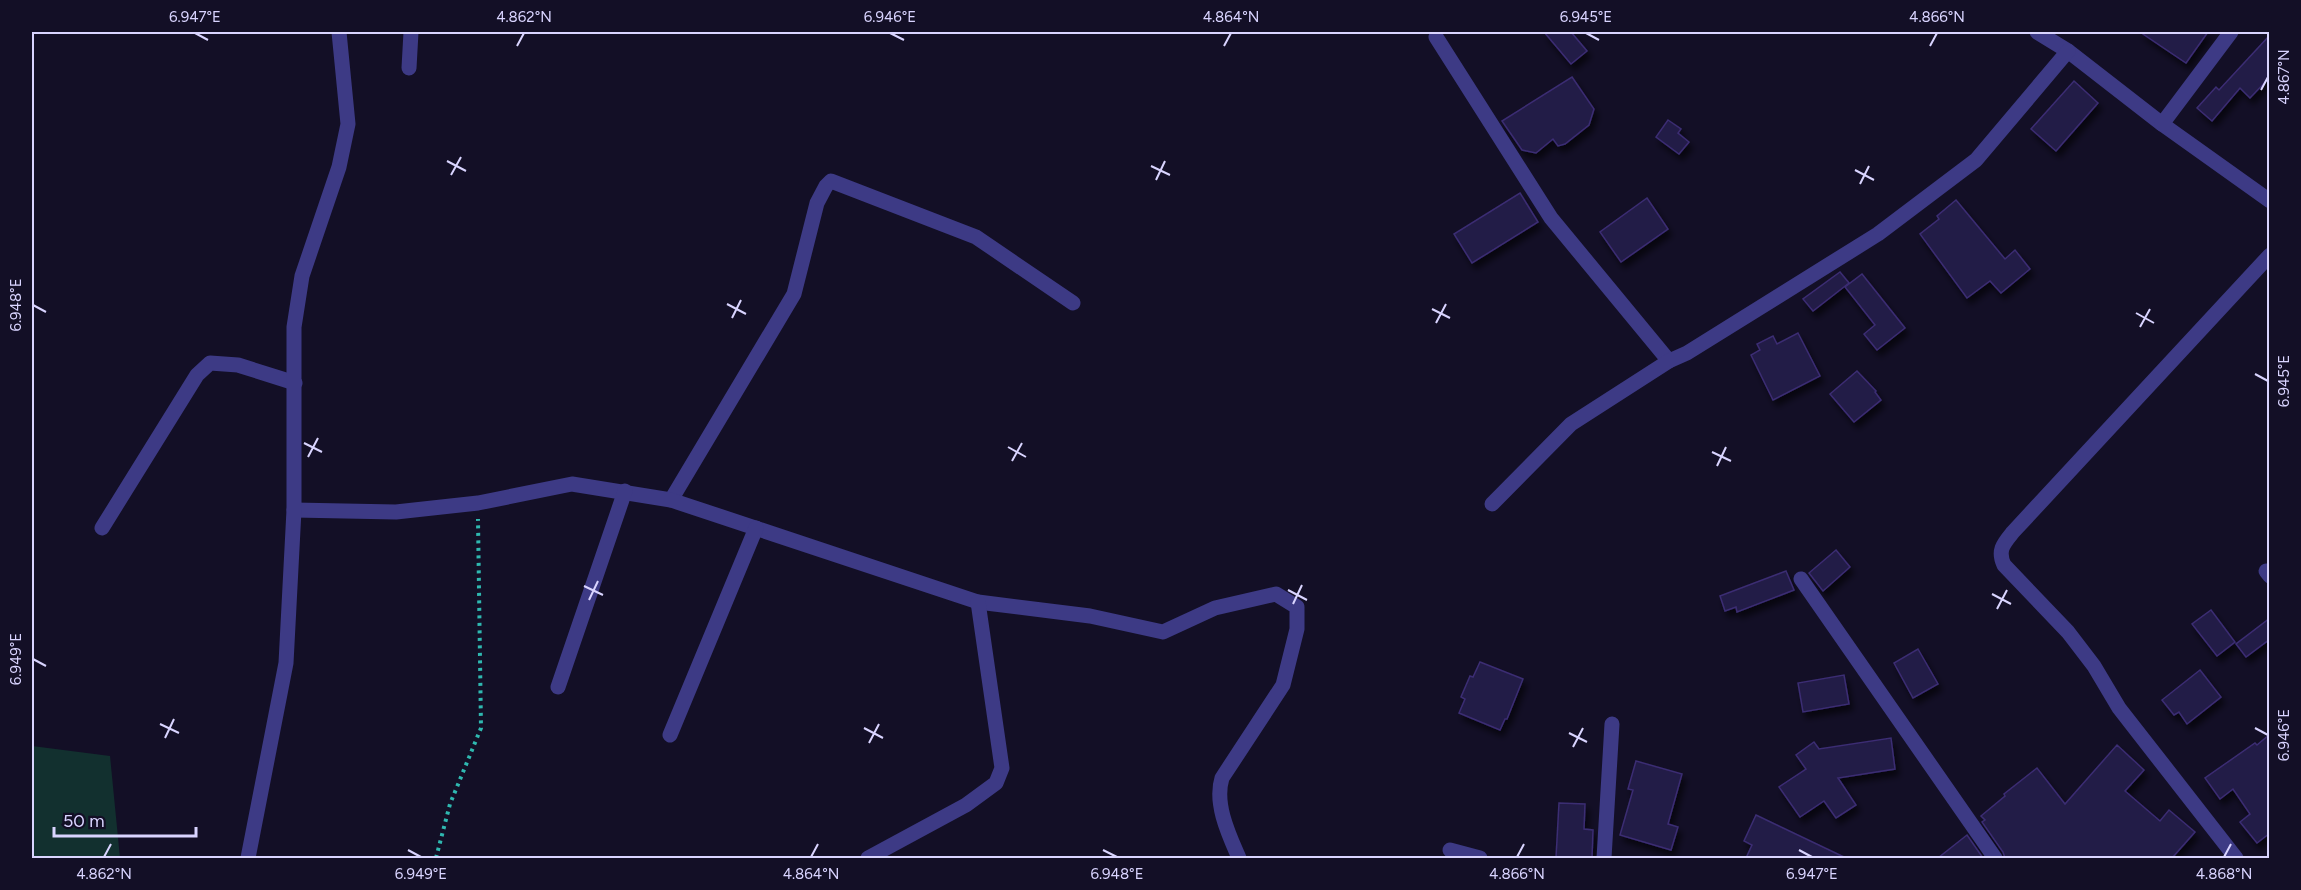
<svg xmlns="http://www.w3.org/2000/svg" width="2301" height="890" viewBox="0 0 2301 890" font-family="Figtree,sans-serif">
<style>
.green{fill:#12302f}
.building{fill:#241b47;stroke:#3b2d73;stroke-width:1.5;filter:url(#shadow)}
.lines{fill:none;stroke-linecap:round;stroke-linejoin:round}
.path{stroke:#2fb8b0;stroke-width:4;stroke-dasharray:3 4.5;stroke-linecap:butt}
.street{stroke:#3d3a85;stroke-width:15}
.ticks{fill:none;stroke:#d9d4ff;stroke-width:2}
.neatline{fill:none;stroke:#d9d4ff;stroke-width:2}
.ticks-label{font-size:15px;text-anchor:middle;fill:#d9d4ff}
</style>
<defs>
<filter id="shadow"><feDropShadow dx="3.5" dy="6" stdDeviation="3" flood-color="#0009"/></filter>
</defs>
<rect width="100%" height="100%" fill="#130f26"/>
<path class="green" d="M32 746 110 756 120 858H32Z"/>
<g class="building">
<path d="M1544 32H1571L1587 51 1571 64Z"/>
<path d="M2140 32H2208L2186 63Z"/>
<path d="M2270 35V77L2250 98 2240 88 2212 121 2197 108 2216 87 2219 90Z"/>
<path d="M1572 77 1594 109 1589 125 1565 144 1558 146 1553 139 1536 153 1522 150 1502 121Z"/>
<path d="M2074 81 2098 103 2056 151 2031 129Z"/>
<path d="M1668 120 1681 129 1678 133 1689 142 1679 154 1656 137Z"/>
<path d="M1520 193 1538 222 1472 263 1454 234Z"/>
<path d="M1647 198 1668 229 1621 262 1600 232Z"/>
<path d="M1956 200 2005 259 2015 250 2030 269 2001 293 1990 281 1967 298 1920 234 1939 219 1937 216Z"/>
<path d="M1840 272 1849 283 1813 311 1803 299Z"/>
<path d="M1862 274 1905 328 1877 350 1864 334 1875 325 1845 287Z"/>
<path d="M1798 333 1820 376 1773 400 1751 355 1760 350 1757 344 1773 336 1777 344Z"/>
<path d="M1857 371 1876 391 1875 392 1881 400 1854 422 1830 394Z"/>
<path d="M1836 550 1850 567 1823 591 1809 573Z"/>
<path d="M1786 571 1794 590 1737 612 1736 607 1725 611 1720 596Z"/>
<path d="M2211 610 2235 642 2217 656 2192 624Z"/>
<path d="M2270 618V639L2246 657 2236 644Z"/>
<path d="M1918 649 1938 684 1913 698 1894 663Z"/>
<path d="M1480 662 1523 679 1507 719H1505L1500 730 1459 713 1465 699 1461 697 1470 676 1473 677Z"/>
<path d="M2200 670 2221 697 2187 724 2179 712 2174 715 2162 700Z"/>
<path d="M1844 675 1849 704 1803 712 1798 683Z"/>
<path d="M2270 734V833L2257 843 2240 822 2250 814 2233 789 2220 799 2205 778 2255 743 2257 745Z"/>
<path d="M1891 738 1895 769 1838 778 1856 805 1836 818 1824 801 1800 817 1779 787 1806 769 1796 755 1814 742 1819 749Z"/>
<path d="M2117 745 2144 770 2125 791 2160 821 2169 810 2195 832 2172 858H2005L2003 852 1982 822 1985 820 1981 816 2005 796 2004 794 2037 768 2065 804Z"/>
<path d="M1636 761 1682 774 1668 824 1678 827 1671 850 1620 835 1633 790 1628 789Z"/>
<path d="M1559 803 1585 804 1584 829 1593 830 1592 858H1556Z"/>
<path d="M1756 815 1846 858H1746L1752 845 1744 841Z"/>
<path d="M1967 835 1983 858H1938Z"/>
</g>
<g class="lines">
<path class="path" d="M436 858 450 804 481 728 478 519"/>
<g class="street">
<path d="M2037 32 2068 51 2162 124 2270 201"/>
<path d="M1436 37 1551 218 1669 361"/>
<path d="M409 68 411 32"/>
<path d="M2162 124 2231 32"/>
<path d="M671 500 794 294 817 203 826 186 831 181 976 237 1073 303"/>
<path d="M1492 504 1571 424 1669 361 1687 353 1878 234 1976 160 2068 51"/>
<path d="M294 510 396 512 478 503 572 484 671 500 978 602 1090 616 1163 632 1215 608 1276 594 1297 607V629L1283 685 1222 778C1214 804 1229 835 1239 858"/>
<path d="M102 528 197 375 210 363 238 365 295 383"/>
<path d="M2266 571 2270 576"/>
<path d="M1801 579 1995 858"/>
<path d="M558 687 625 491"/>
<path d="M670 735 756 528"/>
<path d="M1450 850 1480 858"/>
<path d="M248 858 286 663 294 510V327L302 276 339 167 348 124 339 32"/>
<path d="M868 858 966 805 996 783 1002 768 978 602"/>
<path d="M1604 858 1612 724"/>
<path d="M2236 858 2119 708 2094 666 2068 632 2004 565C1997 550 2004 543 2013 532L2270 255"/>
</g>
</g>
<path class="ticks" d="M195 33 208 40M890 33 904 40M1586 33 1599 40M517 46 524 33M1224 46 1231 33M1930 46 1937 33M2261 90 2268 77M447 161 466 171M1151 166 1170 175M1855 170 1874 180M451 175 461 157M1156 180 1165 161M1860 184 1869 166M727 304 746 314M33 305 46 312M1432 309 1450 318M2136 313 2154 323M732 318 741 300M1436 323 1446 304M2140 327 2150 309M2255 374 2268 381M304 443 322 452M1008 447 1026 457M1712 452 1731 461M308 457 318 438M1012 461 1022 443M1717 466 1726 447M584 586 603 595M1288 590 1307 600M1992 594 2011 604M589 600 598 581M1293 604 1302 585M1997 609 2007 590M33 659 46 666M160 724 179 733M864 728 883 738M2255 728 2268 735M1569 733 1587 742M165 738 174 719M869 743 879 724M1573 747 1583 728M408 850 421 857M1103 850 1117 857M1799 850 1812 857M104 857 111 844M811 857 818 844M1517 857 1524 844M2224 857 2231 844"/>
<rect width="2301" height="890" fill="none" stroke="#130f26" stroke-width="66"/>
<path d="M54 827v9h142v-9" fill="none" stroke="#d9d4ff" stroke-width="3"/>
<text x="63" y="827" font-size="18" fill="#d9d4ff" stroke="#130f26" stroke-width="4.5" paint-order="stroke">50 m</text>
<rect x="33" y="33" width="2235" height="824" class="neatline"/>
<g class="ticks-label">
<text x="195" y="22">6.947°E</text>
<text x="524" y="22">4.862°N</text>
<text x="890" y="22">6.946°E</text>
<text x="1231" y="22">4.864°N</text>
<text x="1586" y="22">6.945°E</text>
<text x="1937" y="22">4.866°N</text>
<text transform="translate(2284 77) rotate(-90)" y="5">4.867°N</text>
<text transform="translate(16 305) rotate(-90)" y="5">6.948°E</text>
<text transform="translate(2284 381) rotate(-90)" y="5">6.945°E</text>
<text transform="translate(16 659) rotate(-90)" y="5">6.949°E</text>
<text transform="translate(2284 735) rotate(-90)" y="5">6.946°E</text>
<text x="104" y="879">4.862°N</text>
<text x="421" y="879">6.949°E</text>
<text x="811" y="879">4.864°N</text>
<text x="1117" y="879">6.948°E</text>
<text x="1517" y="879">4.866°N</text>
<text x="1812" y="879">6.947°E</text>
<text x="2224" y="879">4.868°N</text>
</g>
</svg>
